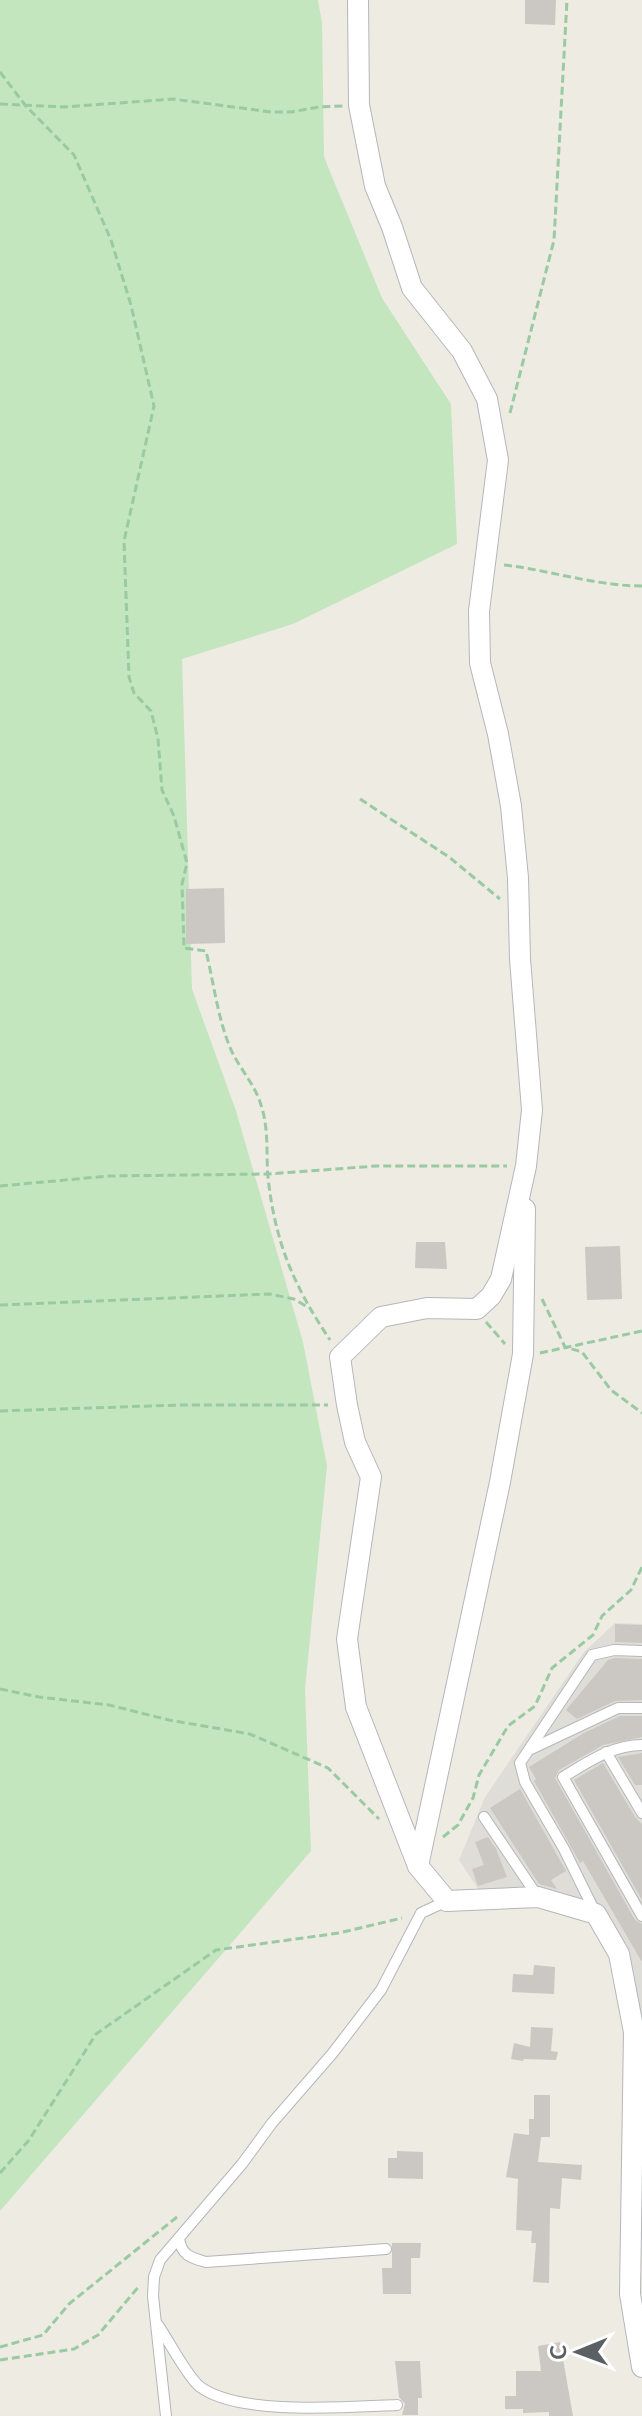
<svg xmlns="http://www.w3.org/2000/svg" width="642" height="2416" viewBox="0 0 642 2416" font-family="Lato,sans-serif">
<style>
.industrial{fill:#dfddd8}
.green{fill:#c3e6bf}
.building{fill:#cbc7c2}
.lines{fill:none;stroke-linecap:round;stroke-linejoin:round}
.service-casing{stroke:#b4b7bb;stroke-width:12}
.minor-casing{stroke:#b4b7bb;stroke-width:22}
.path{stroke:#99caa2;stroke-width:3;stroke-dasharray:8 4;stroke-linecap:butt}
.service{stroke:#fff;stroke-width:10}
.minor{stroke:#fff;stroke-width:20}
</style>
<rect width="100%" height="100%" fill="#eeebe3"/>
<path class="industrial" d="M615 1623 642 1624V2023L600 1907 480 1892 459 1860 485 1797 584 1652Z"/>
<path class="green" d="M0 0H318L322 23 324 157 382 298 451 404 457 544 293 624 182 659 192 989 236 1111 303 1342 327 1466 305 1689 311 1851 0 2211Z"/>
<g class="building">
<path d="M525 0H556L555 25 525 24Z"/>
<path d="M224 888 225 943 186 944V889Z"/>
<path d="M416 1242H445L447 1269 415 1268Z"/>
<path d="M620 1246 622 1299 587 1300 585 1247Z"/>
<path d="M615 1624 642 1625V1643L615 1642Z"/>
<path d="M615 1658 642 1659V1700L615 1701 577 1719 566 1710 608 1660Z"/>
<path d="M620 1716H642V1737L603 1745 559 1770 555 1778 635 1920 642 1924V1962L583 1861 580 1863 534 1781 536 1779 529 1767 584 1733Z"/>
<path d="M642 1753V1785H635L618 1757Z"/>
<path d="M603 1763 635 1817 642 1824V1900L574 1780Z"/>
<path d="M520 1789 566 1871 551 1880 557 1889 539 1884 490 1808Z"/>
<path d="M488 1837 496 1849 507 1877 478 1886 472 1869 484 1865 475 1842Z"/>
<path d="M534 1965 555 1967 554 1994 512 1992 513 1974 533 1975Z"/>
<path d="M531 2027 553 2028 551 2051 558 2052 556 2060 524 2059 523 2061 511 2059 514 2043 530 2047Z"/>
<path d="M534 2095H550V2137H541L538 2162 582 2165 581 2180 562 2178 560 2209 550 2208 549 2283 533 2282 536 2243H531L532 2231 516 2230 518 2179 506 2177 514 2133 529 2135V2119H534Z"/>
<path d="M397 2151 423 2152V2179L388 2178V2158H397Z"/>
<path d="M392 2243H421L420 2258H411V2294H383L382 2268H392Z"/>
<path d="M560 2342 573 2416H549V2412L523 2413V2409H505V2396H516V2371H541L538 2346Z"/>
<path d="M395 2361H420L422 2398H418V2415H402L405 2404 399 2397Z"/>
</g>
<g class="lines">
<g class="service-casing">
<g id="service">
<path d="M642 1745C612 1745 588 1762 563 1777L642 1916"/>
<path d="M531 1749 618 1708H642"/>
<path d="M606 1752 642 1813"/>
<path d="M484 1817 538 1897"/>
<path d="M596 1914 564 1849 525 1782 520 1763 592 1655 614 1650 642 1651"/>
<path d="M179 2238C181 2255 191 2258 206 2262L386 2249"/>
<path d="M158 2325C169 2341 185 2373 199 2386 237 2416 346 2407 397 2405"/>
<path d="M166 2416 153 2296 154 2277 160 2260 242 2164 272 2123 332 2054 381 1990 421 1913 447 1901"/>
</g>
</g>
<g class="minor-casing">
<g id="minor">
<path d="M358 0 359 105 375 186 392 227 412 288 462 351 487 399 498 460 479 611 480 663 498 734 511 806 518 878 520 959 532 1110 526 1166 501 1279 491 1296 477 1309 427 1308 381 1317 340 1357 347 1405 355 1442 371 1477 347 1639 356 1707 418 1866 447 1901 538 1897 596 1914 619 1954 634 2032 630 2294 642 2367"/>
<path d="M418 1866 500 1482 523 1354 525 1209"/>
</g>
</g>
<g class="path">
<path d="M0 72 25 105 74 155 111 240 131 305 154 406 124 541 129 677 134 693 151 711 158 739 162 790 174 816 187 863 182 884 184 948 206 951C214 984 218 1021 232 1052 241 1070 255 1085 261 1105 269 1129 266 1153 268 1177 275 1243 294 1286 330 1340"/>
<path d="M0 104 64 107 173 99 271 112H291L319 107 343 106"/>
<path d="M510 413 554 240 567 0"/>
<path d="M504 565C550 570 595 586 642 586"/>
<path d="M360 799 449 857 500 899"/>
<path d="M0 1186 109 1176 268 1174 376 1166H507"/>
<path d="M542 1299 565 1347 582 1352 611 1390 642 1413"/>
<path d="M0 1305 269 1294 294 1299 309 1308"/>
<path d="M486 1322 505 1344"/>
<path d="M540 1353 642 1331"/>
<path d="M0 1411 180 1405H328"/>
<path d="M0 1689 39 1697 109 1705 169 1720 250 1734 328 1768 379 1819"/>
<path d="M443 1837 458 1825 473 1798 479 1775 508 1726 535 1706 552 1668 593 1635 602 1616 631 1590 642 1567"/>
<path d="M0 2173 29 2140 96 2034 216 1950 339 1933 402 1918"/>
<path d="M0 2347 43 2335 69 2304 177 2217"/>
<path d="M0 2360 74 2349 98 2335 140 2285"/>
</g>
<use href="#service" class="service"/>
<use href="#minor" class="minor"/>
</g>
<g transform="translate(578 2352) rotate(269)" stroke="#ffffff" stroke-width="6" paint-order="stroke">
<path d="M0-6L14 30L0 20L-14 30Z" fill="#5b6064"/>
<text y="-12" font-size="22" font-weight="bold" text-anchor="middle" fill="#5b6064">С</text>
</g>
</svg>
